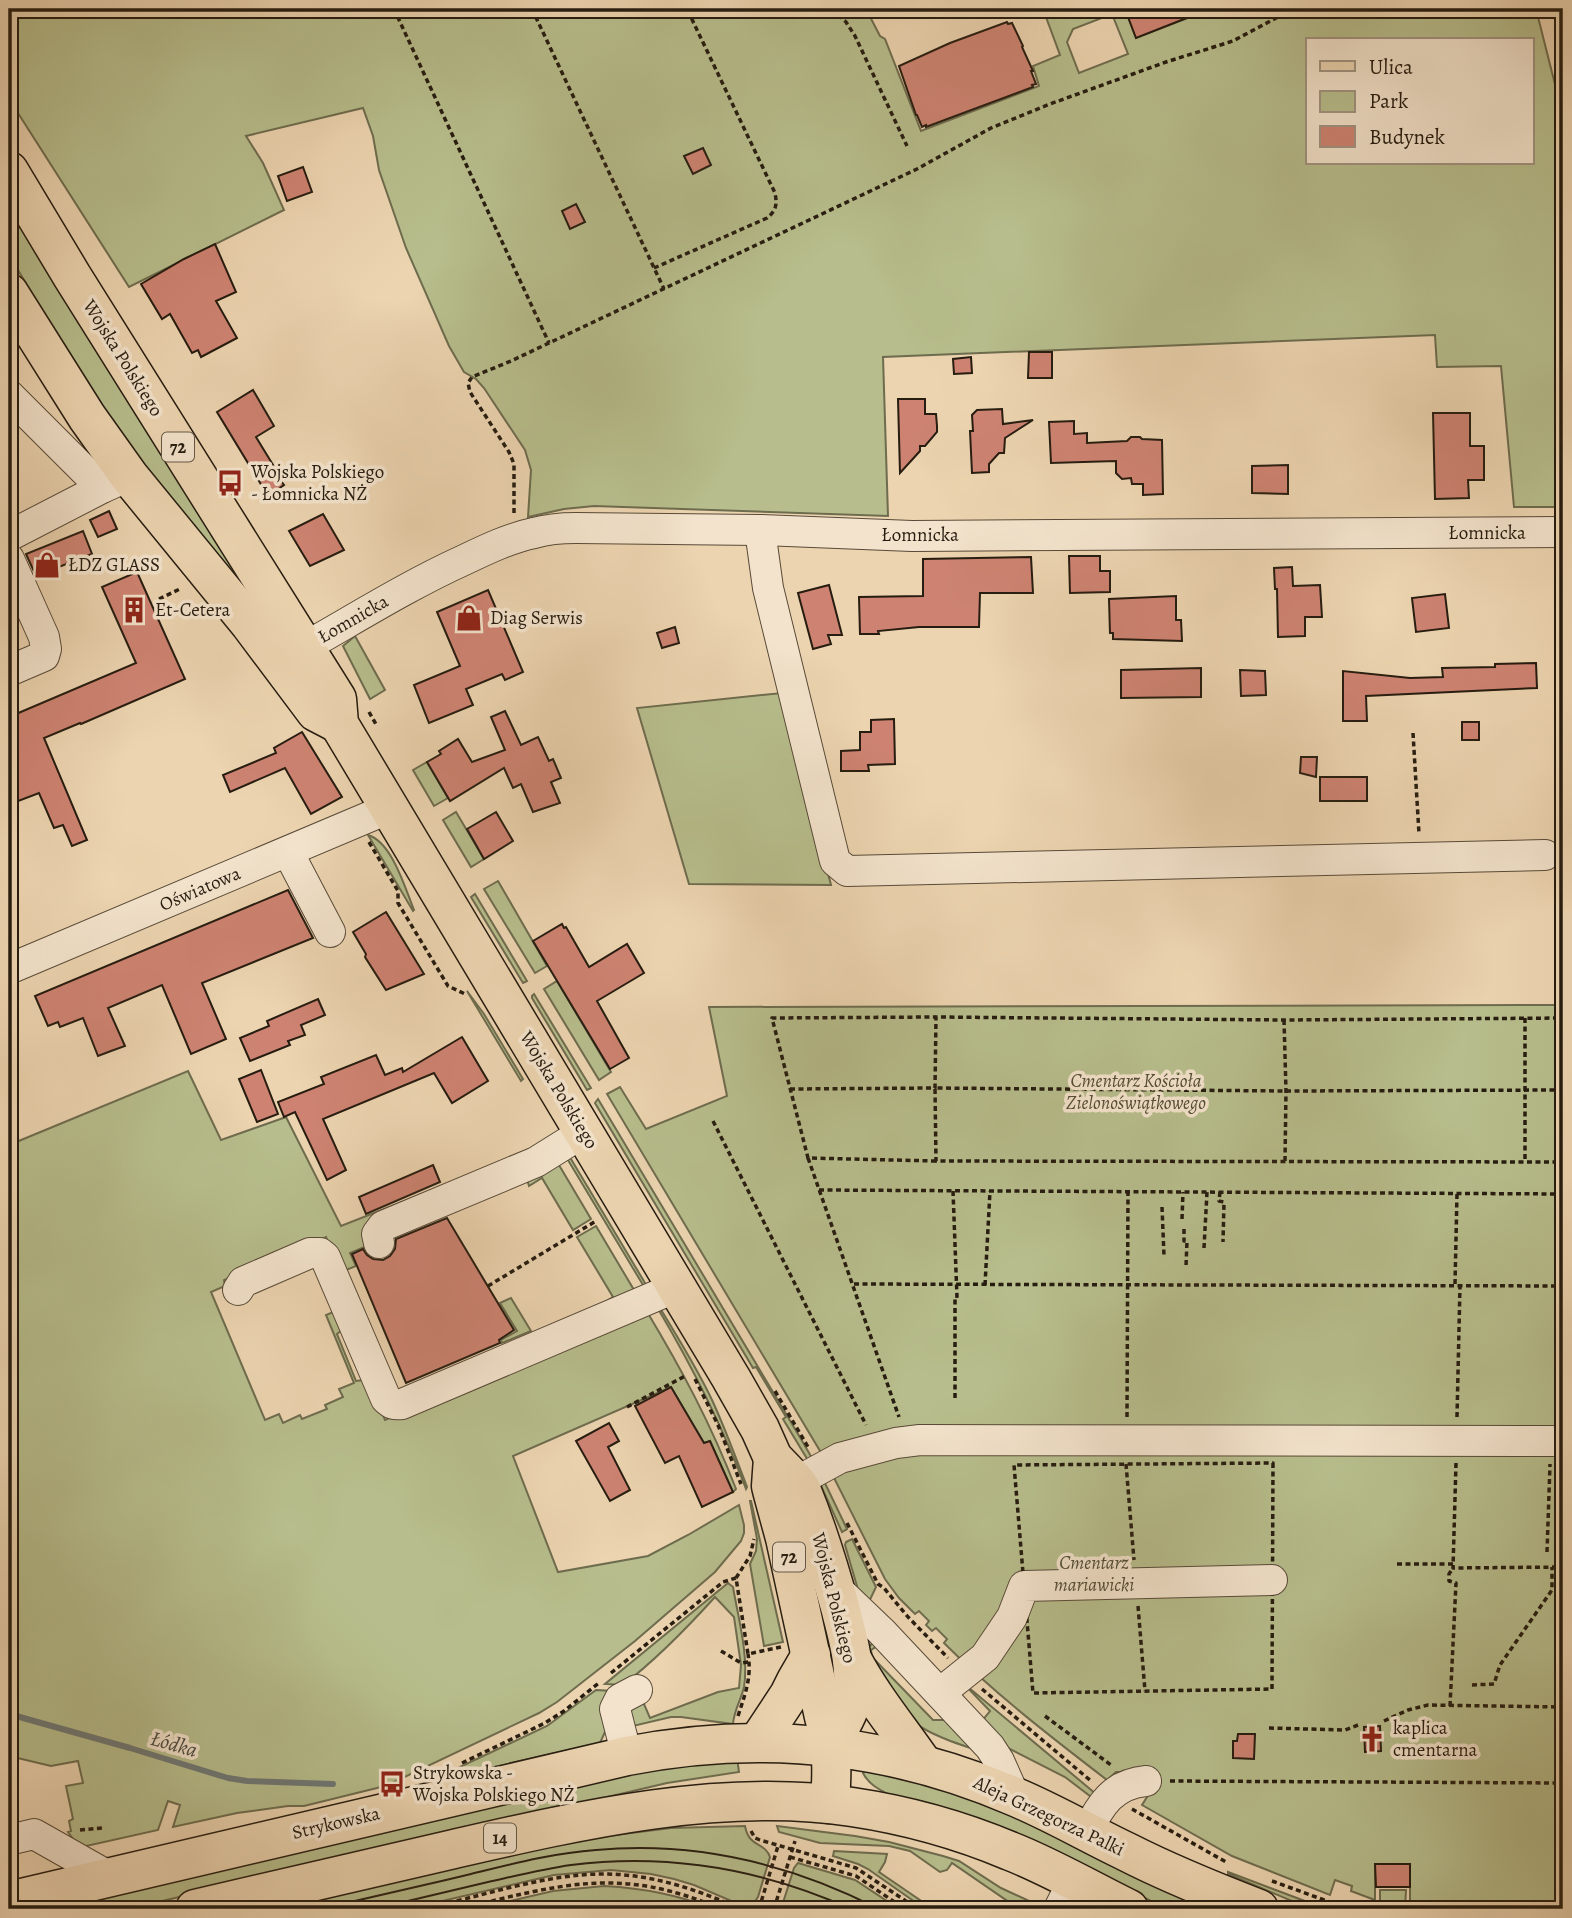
<svg xmlns="http://www.w3.org/2000/svg" width="1572" height="1918" viewBox="0 0 1572 1918" font-family="Alegreya,serif">
<style>
.green{fill:#b7bd8c;stroke:#6e6c4e;stroke-width:2;fill-rule:evenodd}
.lines{fill:none;stroke-linecap:round;stroke-linejoin:round}
.stream{stroke:#6f7875;stroke-width:6}
.building{fill:#ce8372;stroke:#261c10;stroke-width:2}
.minor-casing{stroke:#584a38;stroke-width:32}
.major-casing{stroke:#261c10;stroke-width:41}
.path{stroke:#261c10;stroke-width:3.5;stroke-dasharray:5 3.5;stroke-linecap:butt}
.minor{stroke:#f3e3cc;stroke-width:30}
.major{stroke:#ecd4b0;stroke-width:38}
.tram{stroke:#261c10;stroke-width:2}
.labels{text-anchor:middle;dominant-baseline:central;stroke-width:7;stroke-linejoin:round;paint-order:stroke}
.shield{fill:#f3e3cc;stroke:#645848;stroke-width:2}
.shield-label{font-size:18px;font-weight:bold;fill:#261c10}
.street-label{font-size:19px;fill:#261c10;stroke:#f3e3cc}
.poi-label{font-size:19px;fill:#261c10;stroke:#f3e3cc;text-anchor:start}
.park-label{font-size:19px;font-style:italic;fill:#524c35;stroke:#f3e3cc}
.water-label{font-size:21px;font-style:italic;fill:#4a4a42;stroke:#f3e3cc}
</style>
<rect width="100%" height="100%" fill="#ecd4b0"/>
<filter id="stains"><feTurbulence type="fractalNoise" baseFrequency=".00286" numOctaves="4"/><feColorMatrix values="0 0 0 0 .2 0 0 0 0 .09 0 0 0 0 .02 0 0 0 .5 -.17"/></filter>
<radialGradient id="worn" r=".72"><stop offset=".6" stop-color="#630" stop-opacity="0"/><stop offset="1" stop-color="#630" stop-opacity=".3"/></radialGradient>
<g class="green">
<path d="M9 9H866L880 36 885 39 921 131 1039 86 1033 66 1060 55 1043 9H1050L1052 15H1056L1077 9H1125L1136 38 1211 9H1536L1563 116V507H1514L1501 366 1437 367 1435 335 883 357 888 516 594 506 564 509 528 517 531 470 525 450 484 388 476 379 464 372 449 346 406 248 379 170 373 136 363 108 246 136 263 163 284 210 129 287 9 99ZM1112 14 1128 54 1079 73 1067 42 1073 29ZM1308 40H1532V163H1308Z"/>
<path d="M9 198 257 593 246 602 132 454 55 332 9 255Z"/>
<path d="M355 636 385 690 370 699 343 646Z"/>
<path d="M782 693 831 885 689 884 637 708Z"/>
<path d="M427 762 448 798 434 806 413 770Z"/>
<path d="M456 812 484 859 471 867 443 820Z"/>
<path d="M368 835C392 842 405 888 414 910L413 911Z"/>
<path d="M498 881 547 966 535 973 484 889Z"/>
<path d="M475 894 527 981 523 983 471 897Z"/>
<path d="M557 981 611 1072 599 1080 544 989Z"/>
<path d="M467 991 484 1014 523 1079 521 1081Z"/>
<path d="M534 994 591 1088 587 1090 532 998V996Z"/>
<path d="M1563 1005V1909H1410V1864H1375V1900L1351 1891 1352 1886 1335 1880 1330 1895 1232 1856 1142 1805 1147 1797 1144 1772H1116L1107 1780C1051 1737 994 1693 944 1643L947 1639 936 1628 932 1631 926 1625 929 1621 919 1611 915 1614 899 1598 885 1579 823 1456 607 1094 620 1087 646 1129 727 1096 709 1007Z"/>
<path d="M188 1071 221 1140 286 1117 341 1226 529 1152 367 1246 350 1253 356 1266 341 1272 326 1237 224 1280 225 1286 211 1292 265 1420 279 1414 283 1423 300 1415 302 1419 327 1409 325 1405 343 1397 339 1389 354 1383 326 1315 338 1310 343 1329 337 1334 356 1381 364 1380 370 1384 385 1420 646 1310C682 1370 711 1424 736 1489L733 1492 710 1441 704 1443 671 1387 513 1456 558 1572 648 1556 688 1535 739 1505 744 1525V1533L741 1541 715 1572 635 1641 557 1702 539 1713 394 1782 377 1788 304 1806H288L237 1813 173 1827 180 1805 168 1801 158 1830 82 1847 73 1839 68 1832 71 1831 69 1821 73 1819 66 1786 83 1783 78 1761 51 1766 9 1756V1145Z"/>
<path d="M598 1099 801 1439 816 1465 812 1467 783 1419 786 1417 756 1367 753 1368 595 1103Z"/>
<path d="M568 1154 648 1288 646 1290 565 1155Z"/>
<path d="M556 1160 591 1219 573 1230 542 1178 529 1186 527 1179Z"/>
<path d="M596 1226 637 1295 600 1305 613 1297 577 1237Z"/>
<path d="M511 1298 531 1331 502 1343 501 1340 517 1331 500 1303Z"/>
<path d="M657 1307 660 1308C678 1338 697 1368 712 1400 725 1428 736 1458 747 1487L746 1489C722 1425 692 1366 657 1307Z"/>
<path d="M822 1477 847 1529 842 1532 818 1479Z"/>
<path d="M750 1501H751L783 1642 764 1646 750 1564 756 1551 757 1539Z"/>
<path d="M852 1539 876 1587 868 1604 859 1593 845 1545 846 1542Z"/>
<path d="M728 1583 733 1587C738 1617 749 1656 744 1687 741 1700 734 1710 733 1724L681 1717H671L633 1726 624 1715 639 1702 644 1704 650 1718 718 1692 739 1688 741 1665 734 1617 715 1597C686 1629 657 1659 623 1685L605 1684Z"/>
<path d="M877 1638 879 1645 871 1650 872 1657 933 1720H953L958 1723 987 1752 986 1753C968 1747 950 1742 934 1734 898 1718 881 1684 867 1649Z"/>
<path d="M962 1682 1096 1794 1095 1797 1090 1796 1065 1777 1006 1747 982 1721 990 1711Z"/>
<path d="M596 1690 614 1691 605 1732 600 1743 428 1782 547 1726Z"/>
<path d="M737 1758 739 1772 667 1783 128 1909H41L612 1776Z"/>
<path d="M865 1770 926 1782 1040 1826 1204 1909H1167L1036 1844 892 1796C880 1790 869 1785 863 1773Z"/>
<path d="M745 1826C749 1848 765 1842 770 1857L758 1897C754 1904 750 1906 743 1906L694 1885 674 1879 651 1874 611 1870 554 1875 408 1909H272L575 1840 671 1828Z"/>
<path d="M777 1826 855 1836 889 1842 943 1856 959 1861 1001 1888 1038 1905 1041 1909H1019L952 1863 947 1870 940 1872 910 1851 889 1846 820 1843 779 1832Z"/>
<path d="M834 1851 887 1854 885 1862 879 1872 933 1909H925L868 1869 858 1864 833 1856Z"/>
<path d="M798 1863 855 1880 899 1909H781L794 1868Z"/>
<path d="M1228 1872 1326 1909H1311L1228 1874Z"/>
<path d="M604 1886C642 1888 677 1894 713 1909H476L553 1891Z"/>
<path d="M1380 1890H1406L1405 1909H1380Z"/>
</g>
<g class="lines">
<path class="stream" d="M9 1714 130 1748 228 1778 247 1781 333 1784"/>
</g>
<g class="building">
<path d="M1125 9H1207V10L1136 38Z"/>
<path d="M1007 22 1008 24 1012 23 1023 46 1022 47 1033 71H1031L1036 84 1032 85 1033 87 958 115 926 127V125L922 127 917 115H916L899 66 950 43Z"/>
<path d="M703 148 711 165 693 174 684 156Z"/>
<path d="M303 167 312 192 287 201 278 176Z"/>
<path d="M576 204 585 222 570 229 562 211Z"/>
<path d="M215 244 236 292 216 301 237 338 201 357 198 350 192 353 170 314 162 319 141 284 184 259Z"/>
<path d="M1029 352H1052V378H1028Z"/>
<path d="M971 357 972 373 954 374 953 359Z"/>
<path d="M253 390 274 426 256 437 278 473 276 474 284 485 268 496 217 412Z"/>
<path d="M898 399H925V414H936L937 426V432L925 446H920V451L900 473Z"/>
<path d="M1002 409 1003 424 1033 420 1005 438 1004 453H999L989 464V472L972 473 970 431H973L972 415 977 410Z"/>
<path d="M1433 413H1470V446H1484V480H1468L1469 498 1435 499Z"/>
<path d="M1074 421V434L1087 433V443L1127 441 1131 437H1140L1142 439 1162 440 1163 494 1143 495V484H1132L1131 478 1122 479 1116 473V461L1051 463 1049 422Z"/>
<path d="M1288 465V494L1252 493V466Z"/>
<path d="M109 511 117 529 98 537 90 520Z"/>
<path d="M323 514 344 550 310 566 289 531Z"/>
<path d="M83 531 92 554 36 576 26 554Z"/>
<path d="M1069 556H1100V571H1110V592L1070 593Z"/>
<path d="M1031 557 1033 593H980L979 627H919L878 631 879 634H860L859 597 923 596V559Z"/>
<path d="M1292 567 1293 586 1320 585 1322 617H1305V636L1278 637 1277 589H1275L1274 568Z"/>
<path d="M137 572 185 679 81 724 80 723 44 738 87 840 72 846 63 825 54 828 39 793 13 803 9 793V717L136 663 102 587Z"/>
<path d="M829 585 842 635H828L831 644 813 649 798 593Z"/>
<path d="M488 590 523 672 505 680 502 674 466 689 473 705 429 723 414 685 460 666 437 612Z"/>
<path d="M1445 594 1449 628 1416 632 1412 598Z"/>
<path d="M1176 596V620H1181L1182 641 1113 639V633H1110L1109 599Z"/>
<path d="M675 627 679 643 662 648 657 633Z"/>
<path d="M1536 663 1537 688 1366 696 1367 721H1343V671L1410 678 1443 677 1442 668 1495 667V664Z"/>
<path d="M1201 668V697L1121 698V670Z"/>
<path d="M1240 670 1265 671 1266 695 1241 696Z"/>
<path d="M505 711 521 745 538 737 549 761 553 759 561 778 551 782 560 803 533 812 521 784 513 788 504 768 450 801 427 762 441 754 439 751 458 739 472 762 505 750 491 717Z"/>
<path d="M894 719 895 764 868 765 869 771H841V751L860 750V732H871V720Z"/>
<rect x="1462" y="722" width="17" height="18"/>
<path d="M302 732 342 797 311 814 285 768 230 792 223 775 276 753 274 748Z"/>
<path d="M1301 757H1317L1316 777 1300 773Z"/>
<rect x="1320" y="777" width="47" height="24"/>
<path d="M496 812 513 841 484 859 467 829Z"/>
<path d="M288 890 313 938 202 983 226 1039 191 1054 162 985 108 1008 125 1046 111 1051 98 1056 83 1018 60 1027 58 1022 48 1026 35 996Z"/>
<path d="M386 912 424 974 386 990 365 957 366 954 353 932Z"/>
<path d="M562 924 564 928 566 927 589 967 627 944 644 973 597 1001 629 1058 610 1069 533 941Z"/>
<path d="M318 999 325 1015 301 1025 305 1035 288 1041 290 1045 250 1061 240 1038 269 1026 267 1021Z"/>
<path d="M462 1037 488 1081 452 1103 434 1073 323 1119 346 1170 327 1180 295 1112 284 1117 278 1102 324 1084 321 1077 376 1055 385 1075 402 1068 403 1072Z"/>
<path d="M261 1070 278 1114 257 1122 239 1079Z"/>
<path d="M433 1165 440 1182 366 1214 359 1197Z"/>
<path d="M447 1218 514 1330 499 1340 500 1343 406 1383 352 1254 363 1249 367 1255 373 1259 383 1260 390 1256 395 1249 396 1239Z"/>
<path d="M671 1387 704 1443 710 1441 733 1492 702 1507 679 1456 665 1463 635 1406Z"/>
<path d="M609 1423 619 1441 608 1447 630 1490 610 1501 576 1441Z"/>
<path d="M1380 1726 1381 1751 1365 1752 1364 1727Z"/>
<path d="M1238 1734H1255L1254 1759 1233 1758V1741H1237Z"/>
<path d="M1375 1864H1410V1887H1376Z"/>
</g>
<g class="lines">
<g class="minor-casing">
<g id="minor">
<path d="M9 395 102 488"/>
<path d="M760 530 768 588 835 861 847 871 1545 855"/>
<path d="M9 536 102 488 129 476"/>
<path d="M9 559 44 637 46 649 44 656 9 671"/>
<path d="M305 647C358 617 409 585 464 560 487 549 510 538 534 533 548 529 562 528 576 528L760 530 912 536 1563 532"/>
<path d="M288 852 330 932"/>
<path d="M9 969 390 808"/>
<path d="M379 1243 377 1234 383 1226 536 1162 584 1132"/>
<path d="M238 1290 243 1282 310 1253H320L325 1257 386 1399C391 1404 394 1405 402 1404L677 1287"/>
<path d="M796 1482 840 1458 896 1443 920 1440 1563 1441"/>
<path d="M835 1587 882 1632 990 1747 999 1761 1015 1797"/>
<path d="M940 1693 985 1657 1012 1617 1024 1586 1272 1580"/>
<path d="M627 1756 615 1709 620 1699 637 1690"/>
<path d="M1087 1832C1100 1805 1113 1784 1146 1781"/>
<path d="M9 1840 34 1834 110 1877"/>
<path d="M1059 1909 1073 1881"/>
</g>
</g>
<g class="major-casing">
<g id="major">
<path d="M9 171 72 276 337 699 339 724 731 1378 760 1429 773 1458 796 1482 801 1489C817 1528 829 1567 840 1607 848 1638 858 1671 851 1703 847 1719 836 1731 831 1747"/>
<path d="M9 293 87 417 129 476 250 624 316 712 339 724"/>
<path d="M773 1458 771 1486 773 1494 785 1538 824 1717C833 1746 832 1774 830 1804"/>
<path d="M852 1659C872 1697 899 1729 923 1764"/>
<path d="M758 1742 789 1695 796 1681 811 1655"/>
<path d="M9 1901 627 1756C760 1730 887 1742 1013 1796 1052 1812 1089 1834 1127 1852 1170 1874 1215 1892 1259 1909"/>
<path d="M195 1909C281 1889 368 1869 454 1849 580 1820 723 1787 852 1807 906 1815 960 1830 1010 1851 1051 1867 1090 1890 1129 1909"/>
</g>
</g>
<g class="path">
<path d="M394 9 549 343"/>
<path d="M532 9 664 289"/>
<path d="M832 9 846 22 855 36 907 146"/>
<path d="M9 131 15 142"/>
<path d="M654 268 767 218C777 210 777 204 775 193L687 9"/>
<path d="M514 513V464L509 452 470 392 468 383 472 377 511 361 917 169 991 128 1050 104 1166 62 1233 41 1293 9"/>
<path d="M159 599 182 588"/>
<path d="M369 712 377 726"/>
<path d="M1413 733 1419 834"/>
<path d="M369 842 398 891V903L448 986 465 994"/>
<path d="M1525 1018V1162"/>
<path d="M1284 1020 1286 1091 1285 1161"/>
<path d="M790 1089 935 1088 936 1017 1284 1020 1563 1018"/>
<path d="M1563 1090 1286 1091 935 1088 936 1161 1563 1162"/>
<path d="M713 1121 866 1425"/>
<path d="M808 1158 899 1417"/>
<path d="M936 1161 808 1158 772 1018 936 1017"/>
<path d="M819 1190 1563 1194"/>
<path d="M953 1191 957 1298H955V1398"/>
<path d="M1220 1192 1219 1201 1224 1202 1223 1242"/>
<path d="M1162 1207 1164 1256"/>
<path d="M1182 1219 1183 1192"/>
<path d="M1184 1229V1241H1187L1186 1266"/>
<path d="M1204 1248 1207 1192"/>
<path d="M854 1284 1563 1286"/>
<path d="M1455 1284 1457 1194"/>
<path d="M985 1285 990 1191"/>
<path d="M488 1286 596 1221"/>
<path d="M695 1379 718 1425 741 1484"/>
<path d="M775 1391 808 1447"/>
<path d="M627 1407 687 1375"/>
<path d="M1127 1417 1128 1191"/>
<path d="M1457 1417 1460 1285"/>
<path d="M1273 1463 1272 1689 1033 1693 1014 1465Z"/>
<path d="M1456 1463 1453 1568 1563 1567"/>
<path d="M1126 1464 1134 1560"/>
<path d="M847 1523 878 1584 884 1588 908 1617 948 1658"/>
<path d="M1547 1552 1550 1464"/>
<path d="M1397 1564H1453"/>
<path d="M736 1578 750 1556 754 1539"/>
<path d="M1138 1606 1145 1691"/>
<path d="M721 1651 741 1663 749 1662"/>
<path d="M611 1673 723 1582 736 1578 748 1654 781 1647"/>
<path d="M1472 1685 1494 1684 1500 1665 1552 1590V1567"/>
<path d="M982 1689 1091 1781"/>
<path d="M1450 1706 1456 1583 1449 1581V1574L1453 1568"/>
<path d="M738 1716C745 1694 752 1678 748 1654"/>
<path d="M1045 1716 1111 1765"/>
<path d="M1384 1721 1408 1710 1428 1705 1563 1707"/>
<path d="M1269 1728 1345 1730 1358 1725"/>
<path d="M462 1763 545 1723 564 1711 600 1682"/>
<path d="M1170 1781 1563 1783"/>
<path d="M1132 1809 1226 1862"/>
<path d="M80 1830 102 1828"/>
<path d="M751 1831 755 1838 760 1840 856 1868 918 1909"/>
<path d="M790 1857 856 1876 905 1909"/>
<path d="M1272 1881 1349 1909"/>
<path d="M424 1909C482 1896 548 1873 608 1874 655 1875 698 1890 741 1909"/>
<path d="M458 1909C560 1885 620 1865 721 1909"/>
<path d="M759 1909 778 1846"/>
<path d="M774 1909 795 1841"/>
</g>
<use href="#minor" class="minor"/>
<use href="#major" class="major"/>
<g class="tram">
<path d="M320 1909C371 1897 421 1886 471 1874 512 1864 553 1853 596 1850 695 1841 791 1864 879 1909"/>
<path d="M374 1909C412 1900 450 1891 488 1882 515 1876 543 1869 571 1865 668 1853 762 1869 851 1909"/>
</g>
</g>
<defs>
<g id="bus-bare" transform="scale(2.1)"><path d="M-5-6H5V4H4V6H2V4H-2V6H-4V4H-5ZM-3.5-4V0h7V-4ZM-3.5 1.2v1.5H-2V1.2ZM2 1.2v1.5H3.5V1.2Z" fill="#8f2418" stroke="#f3e3cc" stroke-width="2.5" paint-order="stroke"/></g>
<g id="shop-bare" transform="scale(2.1)"><path d="M-5-2.5h2.3a2.7 3.5 0 0 1 5.4 0H5L5.5 6h-11ZM-1.5-2.5h3a1.5 2.3 0 0 0-3 0Z" fill="#8f2418" stroke="#f3e3cc" stroke-width="2.5" paint-order="stroke"/></g>
<g id="building-bare" transform="scale(2.1)"><path d="M-4-6H4V6H1V3H-1V6H-4ZM-2.5-4.3h1.7v1.8h-1.7ZM.8-4.3h1.7v1.8H.8ZM-2.5-1h1.7V.8h-1.7ZM.8-1h1.7V.8H.8Z" fill="#8f2418" stroke="#f3e3cc" stroke-width="2.5" paint-order="stroke"/></g>
<g id="church-bare" transform="scale(2.1)"><path d="M-1.2-6h2.4v3.5h3.3v2.4h-3.3V6h-2.4V-.1h-3.3v-2.4h3.3Z" fill="#8f2418" stroke="#f3e3cc" stroke-width="2.5" paint-order="stroke"/></g>
</defs>
<g fill-rule="evenodd">
<use href="#bus-bare" x="230" y="483"/>
<use href="#shop-bare" x="47" y="565"/>
<use href="#building-bare" x="134" y="610"/>
<use href="#shop-bare" x="469" y="618"/>
<use href="#church-bare" x="1372" y="1739"/>
<use href="#bus-bare" x="392" y="1784"/>
</g>
<g class="labels">
<g class="shield">
<rect x="162" y="432.5" width="32" height="29" rx="5"/>
<rect x="773" y="1542.5" width="32" height="29" rx="5"/>
<rect x="484" y="1823.5" width="32" height="29" rx="5"/>
</g>
<g class="shield-label">
<text x="178" y="447">72</text>
<text x="789" y="1557">72</text>
<text x="500" y="1838">14</text>
</g>
<g class="street-label">
<text transform="translate(123 358) rotate(58)">Wojska Polskiego</text>
<text x="1487" y="533">Łomnicka</text>
<text x="920" y="535">Łomnicka</text>
<text transform="translate(353 619) rotate(-30)">Łomnicka</text>
<text transform="translate(200 889) rotate(-23)">Oświatowa</text>
<text transform="translate(559 1090) rotate(59)">Wojska Polskiego</text>
<text transform="translate(834 1598) rotate(76)">Wojska Polskiego</text>
<text transform="translate(1049 1816) rotate(25)">Aleja Grzegorza Palki</text>
<text transform="translate(336 1823) rotate(-13)">Strykowska</text>
</g>
<g class="poi-label">
<text x="251" y="472">Wojska Polskiego<tspan x="251" dy="22">- Łomnicka NŻ</tspan></text>
<text x="68" y="565">ŁDZ GLASS</text>
<text x="155" y="610">Et-Cetera</text>
<text x="490" y="618">Diag Serwis</text>
<text x="1393" y="1728">kaplica<tspan x="1393" dy="22">cmentarna</tspan></text>
<text x="413" y="1773">Strykowska -<tspan x="413" dy="22">Wojska Polskiego NŻ</tspan></text>
</g>
<g class="park-label">
<text x="1136" y="1081">Cmentarz Kościoła<tspan x="1136" dy="22">Zielonoświątkowego</tspan></text>
<text x="1094" y="1563">Cmentarz<tspan x="1094" dy="22">mariawicki</tspan></text>
</g>
<g class="water-label">
<text transform="translate(174 1744) rotate(16)">Łódka</text>
</g>
</g>
<rect width="1572" height="1918" fill="none" stroke="#ecd4b0" stroke-width="35"/>
<rect x="10" y="10" width="1551" height="1897" fill="none" stroke="#261c10" stroke-width="3.5"/>
<rect x="18" y="18" width="1537" height="1883" fill="none" stroke="#261c10" stroke-width="2"/>
<rect x="1306" y="38" width="228" height="126" fill="#f3e3cc" stroke="#a19381" stroke-width="2"/>
<rect x="1320" y="61" width="35" height="10" fill="#ecd4b0" stroke="#a19381" stroke-width="2"/>
<text x="1369" y="74" font-size="21" fill="#261c10">Ulica</text>
<rect x="1320" y="91" width="35" height="21" fill="#b7bd8c" stroke="#a19381" stroke-width="2"/>
<text x="1369" y="108" font-size="21" fill="#261c10">Park</text>
<rect x="1320" y="126" width="35" height="21" fill="#ce8372" stroke="#a19381" stroke-width="2"/>
<text x="1369" y="144" font-size="21" fill="#261c10">Budynek</text>
<rect width="100%" height="100%" filter="url(#stains)"/>
<rect width="100%" height="100%" fill="url(#worn)"/>
</svg>
